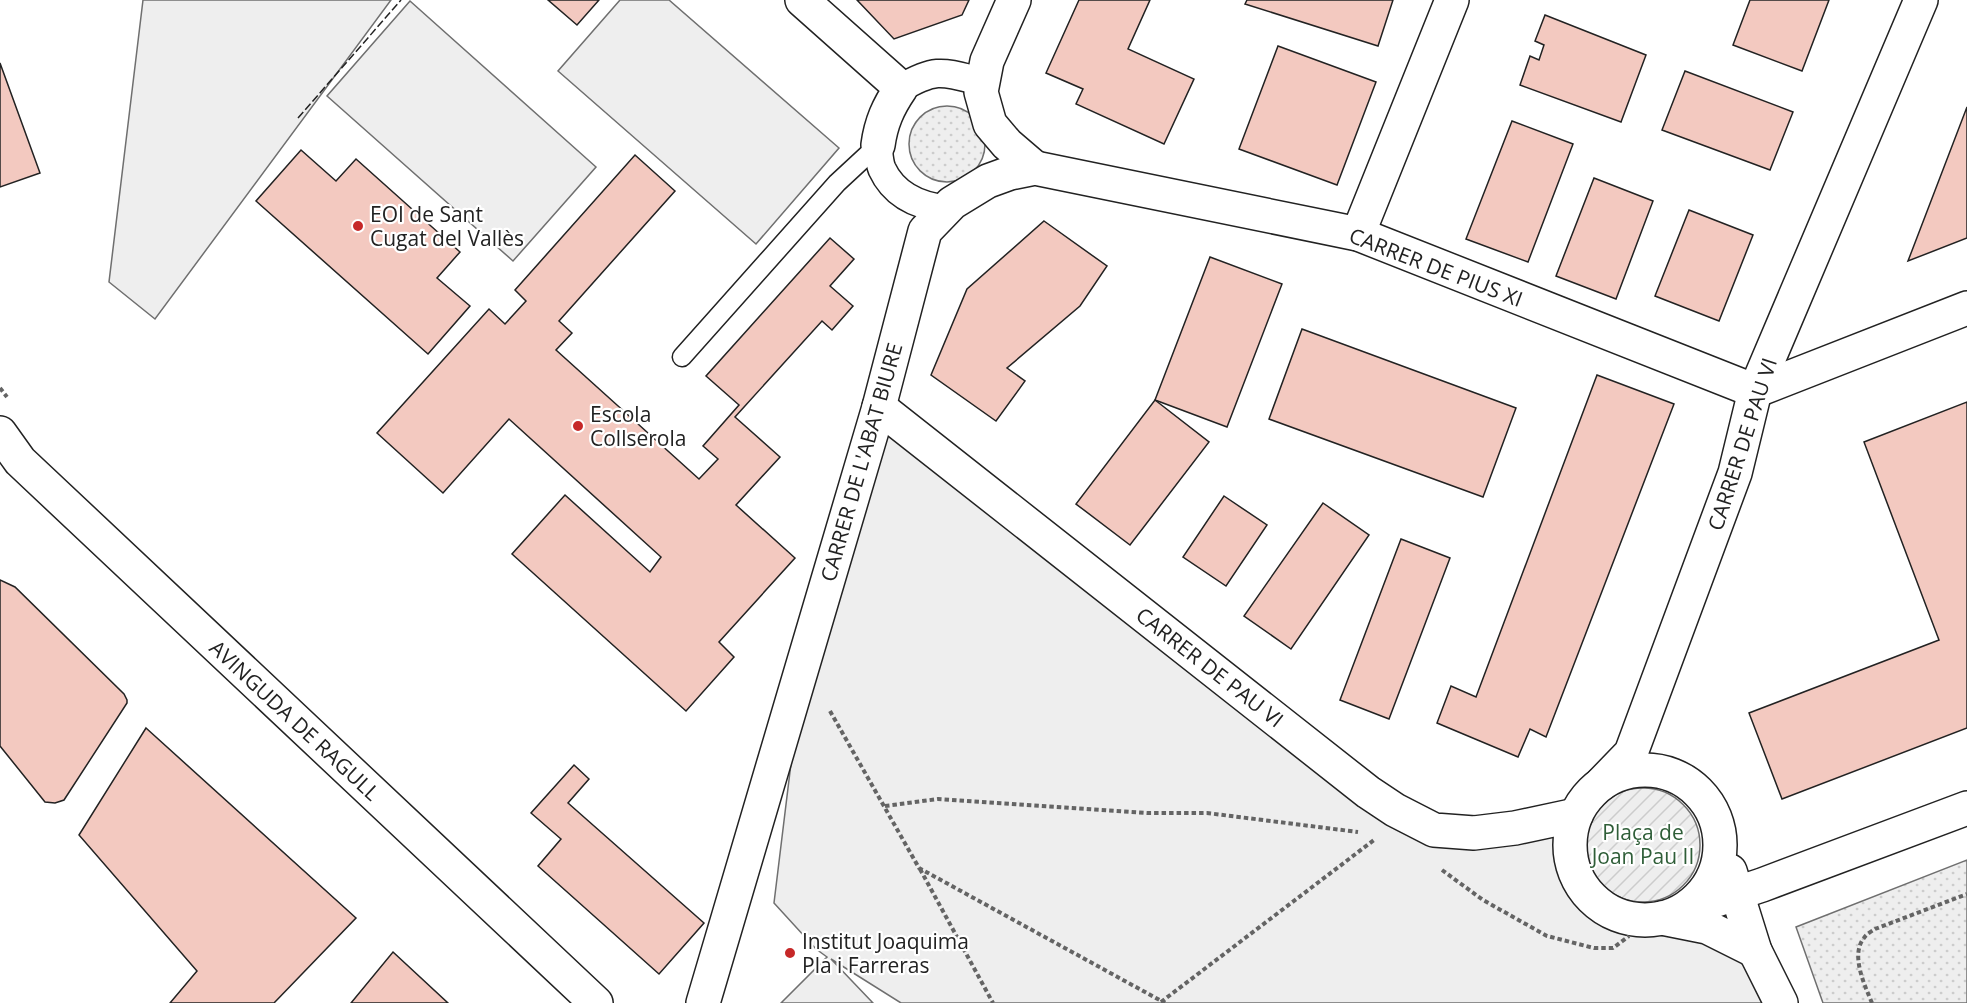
<svg xmlns="http://www.w3.org/2000/svg" width="1967" height="1003" viewBox="0 0 1967 1003" font-family="'Open Sans',sans-serif">
<style>
.grass{fill:url(#grass-dots);stroke:#6f6f6f;stroke-width:1.5}
.park{fill:#eee;stroke:#6f6f6f;stroke-width:1.5}
.garden{fill:url(#garden-furrows);stroke:#6f6f6f;stroke-width:1.5}
.building{fill:#f3c9c0;stroke:#222;stroke-width:1.5}
.lines{fill:none;stroke-linecap:round;stroke-linejoin:round}
.service-casing{stroke:#222;stroke-width:21}
.pedestrian-casing{stroke:#222;stroke-width:30}
.minor-casing{stroke:#222;stroke-width:36}
.path{stroke:#646464;stroke-width:4;stroke-dasharray:4.5 3;stroke-linecap:butt}
.service{stroke:#fff;stroke-width:18}
.pedestrian{stroke:#fff;stroke-width:27}
.minor{stroke:#fff;stroke-width:33}
.fence{stroke:#222;stroke-width:1.5;stroke-dasharray:8 3;stroke-linecap:butt}
.poi-dot{fill:#c62828;stroke:#fff;stroke-width:2}
.labels{text-anchor:middle;dominant-baseline:central;stroke-width:4.5;stroke-linejoin:round;paint-order:stroke}
.poi-label{font-size:21px;fill:#222;stroke:#fff;text-anchor:start}
.street-label{font-size:21px;fill:#222;stroke:#fff}
.park-label{font-size:21px;fill:#2f5e38;stroke:#fff}
</style>
<defs>
<pattern id="grass-dots" width="8" height="8" patternUnits="userSpaceOnUse" patternTransform="scale(1.5)"><rect width="8" height="8" fill="#eee"/><path d="M2 2h.1M6 6h.1" fill="none" stroke="#ccc" stroke-width="1.8" stroke-linecap="round"/></pattern>
<pattern id="garden-furrows" width="10" height="10" patternUnits="userSpaceOnUse" patternTransform="scale(1.5)"><rect width="10" height="10" fill="#eee"/><path d="M-1 1l2-2M0 10L10 0M9 11l2-2" fill="none" stroke="#ccc"/></pattern>
</defs>
<rect width="100%" height="100%" fill="#fff"/>
<g class="grass">
<circle cx="947" cy="144" r="38"/>
<path d="M1967 860V1003H1823L1796 927Z"/>
</g>
<g class="park">
<path d="M143 0H391L155 319 109 282Z"/>
<path d="M620 0H669L839 148 756 244 558 71Z"/>
<path d="M410 1 596 167 513 261 327 96Z"/>
<path d="M879 407 1434 830 1576 815C1563 858 1576 900 1621 916 1632 920 1642 918 1653 920 1670 922 1706 928 1721 934 1729 937 1772 992 1781 1003H901L831 959 873 1003H781L827 957 816 949 774 903 803 665Z"/>
</g>
<circle class="garden" cx="1643" cy="845" r="57"/>
<g class="building">
<path d="M548 0H599L577 25Z"/>
<path d="M857 0H969L962 15 894 39Z"/>
<path d="M1079 0H1150L1128 49 1194 79 1164 144 1076 104 1083 89 1046 73Z"/>
<path d="M1247 0H1393L1378 46 1245 4Z"/>
<path d="M1750 0H1829L1802 71 1733 45Z"/>
<path d="M1545 15 1646 55 1621 122 1520 85 1530 56 1539 60 1544 45 1535 41Z"/>
<path d="M1278 46 1376 82 1337 185 1239 149Z"/>
<path d="M0 63 40 173 0 187Z"/>
<path d="M1685 71 1793 112 1770 170 1662 130Z"/>
<path d="M1967 107V238L1908 261Z"/>
<path d="M1512 121 1573 144 1528 262 1466 239Z"/>
<path d="M301 150 336 181 356 159 460 252 437 278 470 306 428 354 256 201Z"/>
<path d="M635 155 675 191 559 321 572 333 556 350 699 479 718 459 703 446 739 405 706 376 830 238 854 259 830 286 853 306 832 330 822 321 735 417 780 457 736 505 795 558 719 642 734 657 686 711 512 554 565 495 650 572 661 557 509 419 443 493 377 433 489 309 505 324 526 301 515 290Z"/>
<path d="M1594 178 1653 201 1616 299 1556 276Z"/>
<path d="M1689 210 1753 235 1719 321 1655 296Z"/>
<path d="M1044 221 1107 266 1080 306 1007 368 1025 381 996 421 931 375 967 289Z"/>
<path d="M1210 257 1282 284 1227 427 1155 400Z"/>
<path d="M1302 329 1516 408 1483 497 1269 419Z"/>
<path d="M1597 375 1674 404 1546 737 1530 729 1518 757 1437 723 1451 686 1476 697Z"/>
<path d="M1155 400 1209 442 1130 545 1076 504Z"/>
<path d="M1967 402V728L1782 799 1749 713 1939 640 1864 442Z"/>
<path d="M1224 496 1267 525 1226 586 1183 557Z"/>
<path d="M1323 503 1369 535 1291 649 1244 616Z"/>
<path d="M1401 539 1450 558 1389 719 1340 700Z"/>
<path d="M0 580 15 587 124 694 127 700V703L64 800 55 803 45 802 0 746Z"/>
<path d="M146 728 356 918 274 1003H170L197 971 79 835Z"/>
<path d="M574 765 589 779 568 803 704 923 659 974 538 866 561 839 531 813Z"/>
<path d="M393 952 448 1003H351Z"/>
</g>
<g class="lines">
<g class="service-casing">
<path id="service" d="M682 357 837 183 878 145"/>
</g>
<g class="pedestrian-casing">
<g id="pedestrian">
<path d="M901 88C937 67 943 72 983 82"/>
<path d="M878 145C879 153 879 162 882 169 894 195 919 206 946 209"/>
</g>
</g>
<g class="minor-casing">
<g id="minor">
<path d="M802 0 901 88C888 107 881 123 878 145"/>
<path d="M1014 0 987 61 981 92 990 124 1007 144 1035 168"/>
<path d="M1358 234 1452 0"/>
<path d="M879 407 1368 792 1395 810 1434 830 1474 833 1515 828 1576 815"/>
<path d="M0 433 20 461 596 1003"/>
<circle cx="1645" cy="845" r="75"/>
<path d="M1602 783 1631 753 1735 473 1755 391 1921 0"/>
<path d="M1730 871 1755 951 1781 1003"/>
<path d="M1686 910 1762 885 1967 808"/>
<path d="M1662 918 1707 927 1755 951"/>
<path d="M703 1003 879 407 925 231 952 203 988 181 1010 173 1035 168 1358 234 1755 391 1967 308"/>
</g>
</g>
<g class="path">
<path d="M0 388 7 397"/>
<path d="M830 711 919 868 1165 1003"/>
<path d="M885 806 938 799 1147 813H1207L1358 832"/>
<path d="M920 869 993 1003"/>
<path d="M1442 870 1483 900 1547 936 1594 948H1613L1629 936"/>
<path d="M1161 1002 1374 840"/>
<path d="M1872 1003C1865 986 1850 955 1864 938 1866 934 1872 931 1875 929L1967 894"/>
</g>
<use href="#service" class="service"/>
<use href="#pedestrian" class="pedestrian"/>
<use href="#minor" class="minor"/>
<path class="fence" d="M298 118 401 0"/>
</g>
<g class="poi-dot">
<circle cx="358" cy="226" r="6"/>
<circle cx="578" cy="426" r="6"/>
<circle cx="790" cy="953" r="6"/>
</g>
<g class="labels">
<g class="poi-label">
<text x="370" y="214">EOI de Sant<tspan x="370" dy="24">Cugat del Vallès</tspan></text>
<text x="590" y="414">Escola<tspan x="590" dy="24">Collserola</tspan></text>
<text x="802" y="941">Institut Joaquima<tspan x="802" dy="24">Pla i Farreras</tspan></text>
</g>
<g class="street-label">
<text transform="translate(1436 267) rotate(21)">CARRER DE PIUS XI</text>
<text transform="translate(1742 444) rotate(-72)">CARRER DE PAU VI</text>
<text transform="translate(861 462) rotate(-74)">CARRER DE L'ABAT BIURE</text>
<text transform="translate(1210 667) rotate(38)">CARRER DE PAU VI</text>
<text transform="translate(295 720) rotate(43)">AVINGUDA DE RAGULL</text>
</g>
<g class="park-label">
<text x="1643" y="832">Plaça de<tspan x="1643" dy="24">Joan Pau II</tspan></text>
</g>
</g>
</svg>
